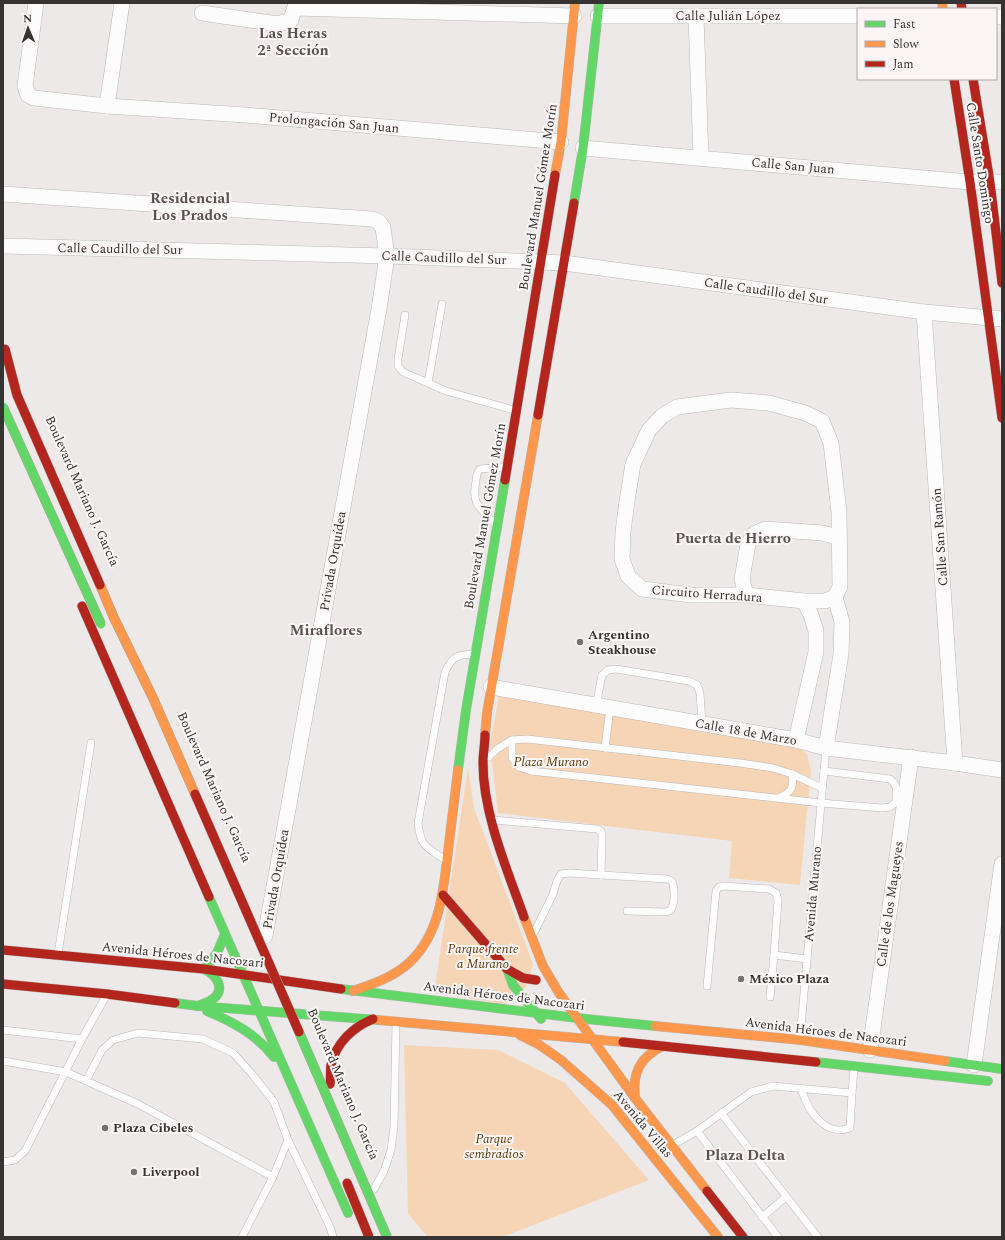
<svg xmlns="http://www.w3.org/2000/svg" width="1005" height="1240" viewBox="0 0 1005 1240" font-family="Spectral,serif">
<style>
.green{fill:#f5d5b5}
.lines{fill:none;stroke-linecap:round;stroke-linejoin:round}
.lane-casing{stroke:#bbb8b8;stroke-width:8}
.street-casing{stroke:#bbb8b8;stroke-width:16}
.fast-casing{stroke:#bbb8b8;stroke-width:10}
.slow-casing{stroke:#bbb8b8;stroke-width:10}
.jam-casing{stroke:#bbb8b8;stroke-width:10}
.lane{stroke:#fcfcfc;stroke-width:7}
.street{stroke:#fcfcfc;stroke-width:15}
.fast{stroke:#63d668;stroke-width:9}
.slow{stroke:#ff974d;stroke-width:9}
.jam{stroke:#b3261e;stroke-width:9}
.fast-bridge-casing{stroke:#b3a29b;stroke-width:10;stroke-linecap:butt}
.slow-bridge-casing{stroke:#b3a29b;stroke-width:10;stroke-linecap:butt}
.jam-bridge-casing{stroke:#b3a29b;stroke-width:10;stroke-linecap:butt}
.fast-bridge{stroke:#63d668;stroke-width:9}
.slow-bridge{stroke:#ff974d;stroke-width:9}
.jam-bridge{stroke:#b3261e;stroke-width:9}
.poi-dot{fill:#767373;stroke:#fcf5f5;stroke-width:1.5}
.labels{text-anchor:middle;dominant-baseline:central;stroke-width:4;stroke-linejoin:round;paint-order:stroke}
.street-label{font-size:13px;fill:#363333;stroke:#fcf5f5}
.poi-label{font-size:13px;font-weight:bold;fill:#363333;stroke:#fcf5f5;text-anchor:start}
.park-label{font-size:13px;font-style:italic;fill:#603c0d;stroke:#fcf5f5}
.quarter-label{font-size:15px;font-weight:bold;fill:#595353;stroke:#fcf5f5}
</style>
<rect width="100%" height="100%" fill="#eee9e9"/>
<g class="green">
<path d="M499 696 798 747 807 754 811 771 800 885 729 878 732 841 498 813 490 744Z"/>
<path d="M468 768 474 808 533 964 526 987 505 1004 434 993Z"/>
<path d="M404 1045 498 1050 565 1083 649 1180 503 1237H428L408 1214Z"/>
</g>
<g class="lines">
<g class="lane-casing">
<g id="lane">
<path d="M442 304 428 383 446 391 514 410"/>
<path d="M405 315 398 359V366L403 372 428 383"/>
<path d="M494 523C480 508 471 504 476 481 476 477 477 473 480 469L504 467"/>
<path d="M596 706 602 675 608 670 616 669 689 681 697 685 700 693 702 724"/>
<path d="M605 748 610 708"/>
<path d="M489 757 497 749 512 740"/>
<path d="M822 788 792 774 773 768 740 763 527 739 512 740V758L519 767 531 771 821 803 882 808 890 807 896 802C896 792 899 786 890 779L824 771"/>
<path d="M780 797C792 792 794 787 792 774"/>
<path d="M494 820 597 829 601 831 602 835 601 875"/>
<path d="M444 859C425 846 421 847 418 823L445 672C453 656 456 655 473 654"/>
<path d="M534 933 553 894 557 881 561 874 569 873 667 879 672 881C675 889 675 902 671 910L666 912 627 911"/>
<path d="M58 954 91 743"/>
<path d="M707 986 716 891 719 887 724 886 769 889 776 893 778 900 774 955 807 959"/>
<path d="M770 997 774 955"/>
<path d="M3 1030 82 1039"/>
<path d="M800 1038 826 748"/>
<path d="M3 1061 66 1072 138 1104 273 1177"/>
<path d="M86 1081 102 1050 113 1040 138 1033 203 1039 233 1053 252 1074 274 1102 288 1140"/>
<path d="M852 1093 854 1069"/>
<path d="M721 1113 818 1237"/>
<path d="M697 1131 778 1237"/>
<path d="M673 1145 697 1131 751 1092 773 1086 852 1093 850 1128C834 1134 821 1125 812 1112 807 1106 804 1096 801 1089"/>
<path d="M3 1162 15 1160 25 1151 82 1039 106 996"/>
<path d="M374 1189 384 1171 391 1150 394 1127 396 1023"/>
<path d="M762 1217 786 1197"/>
<path d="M242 1237 273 1177 288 1140 330 1227 333 1237"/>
</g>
</g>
<g class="street-casing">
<g id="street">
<path d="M36 3 25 86 28 95 34 98 107 106 245 115 561 142"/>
<path d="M295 8 574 16"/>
<path d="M202 13 278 24 291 20 296 3"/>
<path d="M598 16H858"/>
<path d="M696 17 701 157"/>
<path d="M996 17H1002"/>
<path d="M107 106 122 3"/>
<path d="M583 148 970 182H1002"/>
<path d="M3 194 372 219 379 222 383 228 387 256 379 309 265 936"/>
<path d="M3 246 387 256 564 263 924 312 1002 319"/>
<path d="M924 312 955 763"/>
<path d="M731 400 769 403 805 413 822 421 831 443 839 512 840 587 835 597 825 601H804L746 595H691L642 589 628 576 622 559 623 532 627 501 633 464 649 430 662 416 677 407Z"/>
<path d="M746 595 742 579 748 544 754 534 765 529 823 533 839 538"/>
<path d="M491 687 796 740 826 748 955 763 1002 770"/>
<path d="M796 740 816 652V631L811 615 804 601"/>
<path d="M826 748 841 654 842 622 835 597"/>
<path d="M870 1050 911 757"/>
<path d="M974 1065 1002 864"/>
</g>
</g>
<g class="fast-casing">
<g id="fast">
<path d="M574 203 583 148 599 3"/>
<path d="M458 770 466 710 505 480"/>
<path d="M209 897 348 1213"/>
<path d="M507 969 513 985 541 1019"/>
<path d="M341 989 577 1018 655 1026"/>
<path d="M175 1003 198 1006 378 1020"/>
<path d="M198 1006C202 1004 206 1003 210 1001 227 991 218 976 204 969L217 953 225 934"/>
<path d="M207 1011C233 1022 256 1034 274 1057"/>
<path d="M945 1061 1002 1069"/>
<path d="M816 1062 988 1081"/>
</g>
</g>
<g class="slow-casing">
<g id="slow">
<path d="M942 3 943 9"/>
<path d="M555 175 561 142 575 3"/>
<path d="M485 735 487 713 538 415"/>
<path d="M524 917 543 966 559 993 635 1098 707 1191"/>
<path d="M353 991C373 984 394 977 410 962 442 932 444 884 449 843 452 819 455 795 458 770"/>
<path d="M378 1020 623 1042"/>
<path d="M655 1026 800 1040 945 1061"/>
<path d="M520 1035 538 1044 561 1060 612 1105 718 1237"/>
<path d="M635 1098C632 1073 640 1057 663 1046"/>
</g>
</g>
<g class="jam-casing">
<g id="jam">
<path d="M961 3 962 9"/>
<path d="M954 79 970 182 1002 418"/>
<path d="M973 79 990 182 1002 283"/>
<path d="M538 415 574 203"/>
<path d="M505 480 555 175"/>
<path d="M82 606 209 897"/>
<path d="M485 735C485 744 483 754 483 763 483 814 507 869 524 917"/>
<path d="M443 895 507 969 523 978 536 980"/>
<path d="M3 950 204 969 341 989"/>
<path d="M3 984 107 994 175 1003"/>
<path d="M623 1042 816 1062"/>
<path d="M330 1084C331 1078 330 1071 331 1065 336 1043 353 1027 373 1019"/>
<path d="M707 1191 743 1237"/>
</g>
</g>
<use href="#lane" class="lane"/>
<use href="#street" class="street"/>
<use href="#fast" class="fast"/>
<use href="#slow" class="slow"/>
<use href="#jam" class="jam"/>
<g class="fast-bridge-casing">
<g id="fast-bridge">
<path d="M3 407 101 624"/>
<path d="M299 1032 387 1237"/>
</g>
</g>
<g class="slow-bridge-casing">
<path id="slow-bridge" d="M100 585 114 618 153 698 195 794"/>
</g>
<g class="jam-bridge-casing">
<g id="jam-bridge">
<path d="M5 349 17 395 100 585"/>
<path d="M195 794 299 1032"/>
<path d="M347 1183 369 1237"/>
</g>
</g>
<use href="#fast-bridge" class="fast-bridge"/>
<use href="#slow-bridge" class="slow-bridge"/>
<use href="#jam-bridge" class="jam-bridge"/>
</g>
<g class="poi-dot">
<circle cx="580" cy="642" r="4"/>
<circle cx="741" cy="979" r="4"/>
<circle cx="105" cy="1128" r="4"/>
<circle cx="134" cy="1172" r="4"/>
</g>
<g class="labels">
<g class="street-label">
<text x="728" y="16">Calle Julián López</text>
<text transform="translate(334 123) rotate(5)">Prolongación San Juan</text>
<text transform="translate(980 163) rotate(81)">Calle Santo Domingo</text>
<text transform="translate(793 166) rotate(5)">Calle San Juan</text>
<text transform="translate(538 197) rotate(-81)">Boulevard Manuel Gómez Morín</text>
<text transform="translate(120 249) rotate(1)">Calle Caudillo del Sur</text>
<text transform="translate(444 258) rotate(2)">Calle Caudillo del Sur</text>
<text transform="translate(766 291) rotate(8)">Calle Caudillo del Sur</text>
<text transform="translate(82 491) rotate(66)">Boulevard Mariano J. García</text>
<text transform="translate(485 516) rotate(-80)">Boulevard Manuel Gómez Morín</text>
<text transform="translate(940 537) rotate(-94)">Calle San Ramón</text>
<text transform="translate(333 561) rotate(-80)">Privada Orquídea</text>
<text transform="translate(707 594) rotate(4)">Circuito Herradura</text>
<text transform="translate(746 732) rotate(10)">Calle 18 de Marzo</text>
<text transform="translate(214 787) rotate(66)">Boulevard Mariano J. García</text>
<text transform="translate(276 879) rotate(-80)">Privada Orquídea</text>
<text transform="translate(813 894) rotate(-85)">Avenida Murano</text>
<text transform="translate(890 904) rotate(-82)">Calle de los Magueyes</text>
<text transform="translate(183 955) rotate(6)">Avenida Héroes de Nacozari</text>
<text transform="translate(504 996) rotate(7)">Avenida Héroes de Nacozari</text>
<text transform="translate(826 1032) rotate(7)">Avenida Héroes de Nacozari</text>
<text transform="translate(343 1084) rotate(67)">Boulevard Mariano J. García</text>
<text transform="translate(643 1124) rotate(50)">Avenida Villas</text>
</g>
<g class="poi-label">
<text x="588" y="635">Argentino<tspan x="588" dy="15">Steakhouse</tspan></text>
<text x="749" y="979">México Plaza</text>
<text x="113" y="1128">Plaza Cibeles</text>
<text x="142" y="1172">Liverpool</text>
</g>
<g class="park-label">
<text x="551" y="762">Plaza Murano</text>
<text x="483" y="949">Parque frente<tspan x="483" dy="15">a Murano</tspan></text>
<text x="494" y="1139">Parque<tspan x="494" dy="15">sembradios</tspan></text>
</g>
<g class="quarter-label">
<text x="293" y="33">Las Heras<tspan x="293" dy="17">2ª Sección</tspan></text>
<text x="190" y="198">Residencial<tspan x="190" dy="17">Los Prados</tspan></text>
<text x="733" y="538">Puerta de Hierro</text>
<text x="326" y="630">Miraflores</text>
<text x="745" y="1155">Plaza Delta</text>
</g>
</g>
<rect width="1005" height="1240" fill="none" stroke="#363333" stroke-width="8"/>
<rect x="857" y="8" width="140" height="72" fill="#fcf5f5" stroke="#ada7a7"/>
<rect x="865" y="21" width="20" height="6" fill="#63d668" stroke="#ada7a7"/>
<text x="893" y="28" font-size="12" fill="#363333">Fast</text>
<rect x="865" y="41" width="20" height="6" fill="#ff974d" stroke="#ada7a7"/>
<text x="893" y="48" font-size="12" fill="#363333">Slow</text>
<rect x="865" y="61" width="20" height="6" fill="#b3261e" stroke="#ada7a7"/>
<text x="893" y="68" font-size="12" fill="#363333">Jam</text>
<g transform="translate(28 28) rotate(358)" stroke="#fcf5f5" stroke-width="3" paint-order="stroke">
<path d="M0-3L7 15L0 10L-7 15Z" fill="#363333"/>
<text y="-6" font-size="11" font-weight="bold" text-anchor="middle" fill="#363333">N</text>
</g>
</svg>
